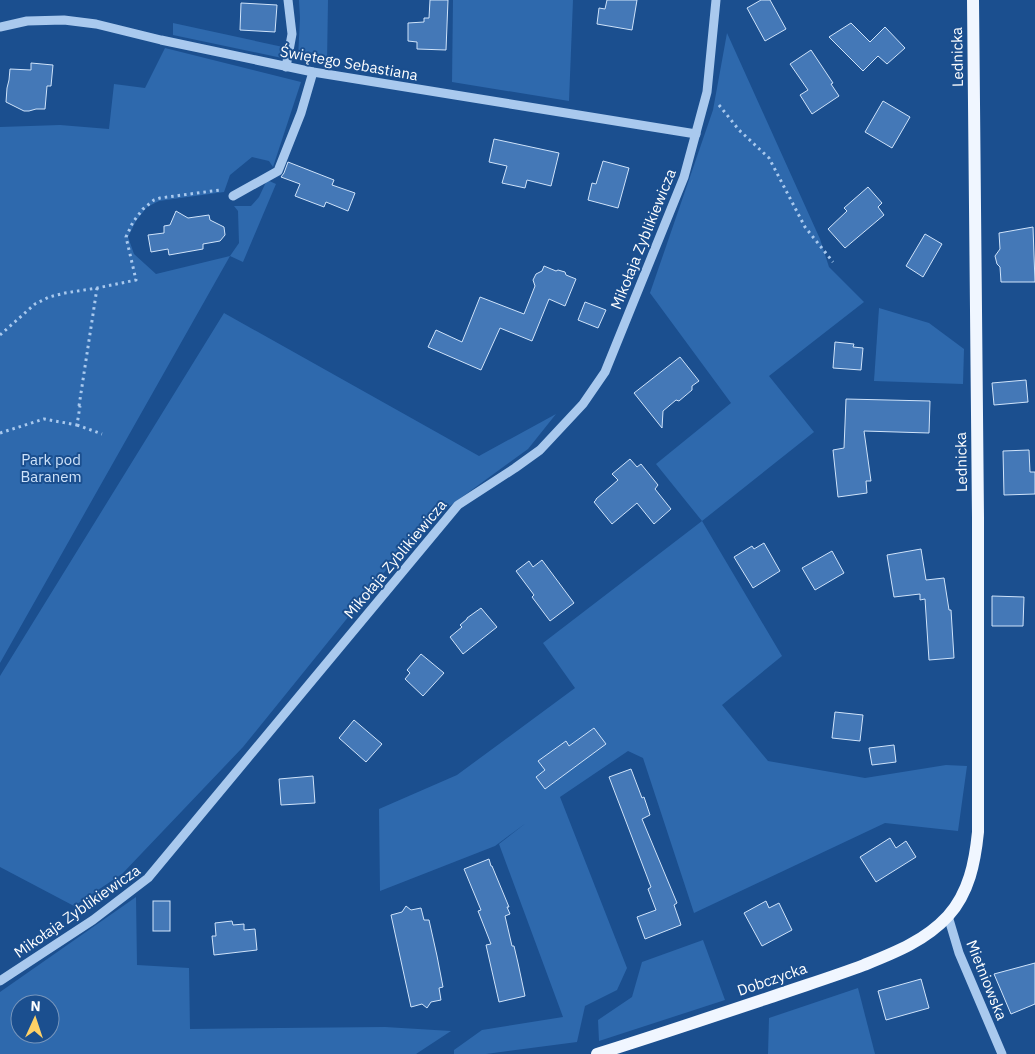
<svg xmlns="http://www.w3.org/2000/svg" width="1035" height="1054" viewBox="0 0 1035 1054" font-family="'IBM Plex Sans',sans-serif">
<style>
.green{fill:#2e69ad;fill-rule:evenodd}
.building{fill:#4478b7;stroke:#cfe3fa}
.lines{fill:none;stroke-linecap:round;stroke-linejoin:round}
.path{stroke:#a9c9ee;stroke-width:3;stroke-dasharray:2.5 4;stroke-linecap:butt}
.minor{stroke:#a9c9ee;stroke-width:9}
.major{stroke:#f0f6ff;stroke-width:12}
.labels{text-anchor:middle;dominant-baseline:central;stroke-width:4;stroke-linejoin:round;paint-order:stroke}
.street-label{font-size:15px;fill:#fff;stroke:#1b4f8f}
.park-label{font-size:15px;fill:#cfe3fa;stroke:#1b4f8f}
</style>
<rect width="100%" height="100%" fill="#1b4f8f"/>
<g class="green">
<path d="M299 0H328L327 63 298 59 300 18Z"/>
<path d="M453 0H573L569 101 452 82Z"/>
<path d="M173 23 283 47 282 58 173 35Z"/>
<path d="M727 33 820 239 829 267 864 302 769 376 814 432 702 521 782 656 722 705 768 761 865 778 946 765 967 766 958 831 885 823 694 913 643 758 628 751 560 797 627 968 617 990 585 1006 577 1042 486 1054H454V1050L482 1030 563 1017 499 844 526 823 495 846 380 891 379 809 457 775 575 688 543 643 702 521 656 464 731 403 650 293 713 110Z"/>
<path d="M165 48 301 82 273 167 269 161 252 157 230 175 224 192 159 201 147 207 136 221 128 237 134 254 156 274 230 256 239 243 238 211 234 206H251L259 197 267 180 276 184 243 262 230 256 0 663V127L60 125 109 129 114 84 145 88Z"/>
<path d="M879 308 929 323 964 349 963 384 874 381Z"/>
<path d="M224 313 479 456 556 414 528 449 421 527 243 747 122 874 74 906 0 867V676Z"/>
<path d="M136 897 137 965 189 968 190 1029 385 1027 451 1031 416 1054H0V992ZM20 1004H50V1034H20Z"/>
<path d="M703 940 725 1000 599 1041 598 1020 632 997 642 962Z"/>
<path d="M858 988 875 1054H768L769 1018Z"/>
</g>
<g class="building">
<path d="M430 0H448L446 50 417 49V42L408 41V23L424 22V18H429Z"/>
<path d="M607 0H637L632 30 597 24 599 8 605 9Z"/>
<path d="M761 0H770L786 29 765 41 747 8Z"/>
<path d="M241 3 277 5 275 32 240 30Z"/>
<path d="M851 23 870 42 885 27 905 48 887 64 878 56 863 71 829 37Z"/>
<path d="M811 50 833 83 831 84 839 96 812 114 800 95 808 90 790 64Z"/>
<path d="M31 63 53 65 51 86H47L45 109H36L29 111H24L6 102 7 88 9 80 10 69 31 70Z"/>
<path d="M883 101 910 117 892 148 865 132Z"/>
<path d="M494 139 559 153 551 186 527 180 525 188 502 183 507 166 489 162Z"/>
<path d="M603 161 629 168 618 208 588 200 592 183 596 184Z"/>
<path d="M288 162 334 180 332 185 355 193 348 211 326 202 324 207 295 196 300 184 281 177 284 173Z"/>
<path d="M868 187 882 203 878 207 884 215 845 248 828 229 847 211 844 208Z"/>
<path d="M176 211 188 218 209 215 210 220 224 227 225 235 220 241 203 244V249L169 255 168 249 151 252 148 235 164 233V226L170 225Z"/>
<path d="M1033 227 1035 282H1001L1000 267 997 264 995 256 1000 249 999 233Z"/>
<path d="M925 234 942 244 923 277 906 266Z"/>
<path d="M544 266 556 271 558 270 565 272 566 275 576 279 565 306 549 299 532 341 500 328 481 370 428 347 436 330 462 342 480 297 524 314 535 286 533 280 536 274 542 271Z"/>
<path d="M585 302 606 310 598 328 578 320Z"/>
<path d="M835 342 854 344 853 347 863 348 861 370 833 368Z"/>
<path d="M680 357 699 381 692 386V390L679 401 676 400 663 411 662 428 634 393Z"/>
<path d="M1026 380 1028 402 994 405 992 383Z"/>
<path d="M846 399 930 401 929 433 864 431 871 481H866L867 493 838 497 833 450 844 448Z"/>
<path d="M1029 450 1030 472H1035V494L1004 495 1003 451Z"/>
<path d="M630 459 637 467 641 464 658 485 655 489 671 509 654 524 637 503 612 524 594 502 596 500V499L618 480 612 474Z"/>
<path d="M764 543 780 571 753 588 734 557 752 546 754 549Z"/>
<path d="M921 549 926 580 944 578 949 610H951L954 658 929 660 925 599 920 600V594L894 597 887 555Z"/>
<path d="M832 551 844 573 815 590 802 568Z"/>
<path d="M542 560 574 603 550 621 532 597 534 595 516 571 529 561 533 567Z"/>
<path d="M992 596 1024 597 1023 626H992Z"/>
<path d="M481 608 497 627 463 654 450 637 462 627 460 625 467 619V618Z"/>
<path d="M421 654 444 673 423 696 405 679 410 673 407 670Z"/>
<path d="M835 712 863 715 860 741 832 738Z"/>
<path d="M354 720 382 744 366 762 339 738Z"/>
<path d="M594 728 606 744 545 789 536 777 545 770 538 761 566 741 569 746Z"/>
<path d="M894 745 896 762 872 765 869 748Z"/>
<path d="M631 769 642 798 644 797 650 815 642 819 677 903 674 905 681 925 645 939 637 917 656 910 648 889 651 887 609 777Z"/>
<path d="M313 776 315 803 281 805 279 779Z"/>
<path d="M890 838 896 848 906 841 916 857 876 882 860 857Z"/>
<path d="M489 859 491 866H492L509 907H507L510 914 505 916 512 946H514L518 963 525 996 499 1002 486 945 491 944 478 911 481 910 464 869Z"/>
<rect x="153" y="901" width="17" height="30"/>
<path d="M766 901 769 908 779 903 792 930 762 946 744 913Z"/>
<path d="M406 906 411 910 421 908 424 920H429L437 956 443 987 439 988 441 1000 431 1002 427 1008 422 1004 411 1007 391 915 402 912Z"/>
<path d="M232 921 233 925 244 924V930L255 929 257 950 214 955 212 936H216L215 923Z"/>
<path d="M1035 963V1004L1011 1014 994 974Z"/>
<path d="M921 979 929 1008 886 1020 878 991Z"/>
</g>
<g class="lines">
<g class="path">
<path d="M719 105 739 130 769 158 805 227 833 262"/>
<path d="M0 335 35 304 49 297 65 293 97 288 136 280 126 237 133 222 143 209 154 200 160 198 220 190"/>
<path d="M79 406 97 288"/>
<path d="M77 425 102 434"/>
<path d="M0 433 44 419 77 425 80 406"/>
</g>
<g class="minor">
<path d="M0 27 27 21 64 20 96 24 161 40 313 72 696 134"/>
<path d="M286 67 292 34 288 0"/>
<path d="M233 196 278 171 301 113 313 72"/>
<path d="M948 916 959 953 1002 1054"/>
<path d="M0 981 93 920 148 878 458 505 515 468 540 450 583 404 605 372 684 177 707 92 716 0"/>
</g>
<path class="major" d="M597 1054C658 1035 717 1015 777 995 806 985 835 976 864 965 894 953 925 941 948 916 969 893 975 862 978 832V517L973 0"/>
</g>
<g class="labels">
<g class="street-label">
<text transform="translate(957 57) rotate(-91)">Lednicka</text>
<text transform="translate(349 63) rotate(10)">Świętego Sebastiana</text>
<text transform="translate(643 239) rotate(-68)">Mikołaja Zyblikiewicza</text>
<text transform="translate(961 462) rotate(-91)">Lednicka</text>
<text transform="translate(395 559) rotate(-50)">Mikołaja Zyblikiewicza</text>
<text transform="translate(77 911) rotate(-35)">Mikołaja Zyblikiewicza</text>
<text transform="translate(772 979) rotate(-19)">Dobczycka</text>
<text transform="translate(987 980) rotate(68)">Mietniowska</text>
</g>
<g class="park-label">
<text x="51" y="459">Park pod<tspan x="51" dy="17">Baranem</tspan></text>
</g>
</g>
<g transform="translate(35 1019) rotate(3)"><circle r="24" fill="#1b4f8f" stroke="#7695bc"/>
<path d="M0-4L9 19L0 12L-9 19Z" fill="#ffd166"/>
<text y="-8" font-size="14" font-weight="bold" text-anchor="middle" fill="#ffffff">N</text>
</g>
</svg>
